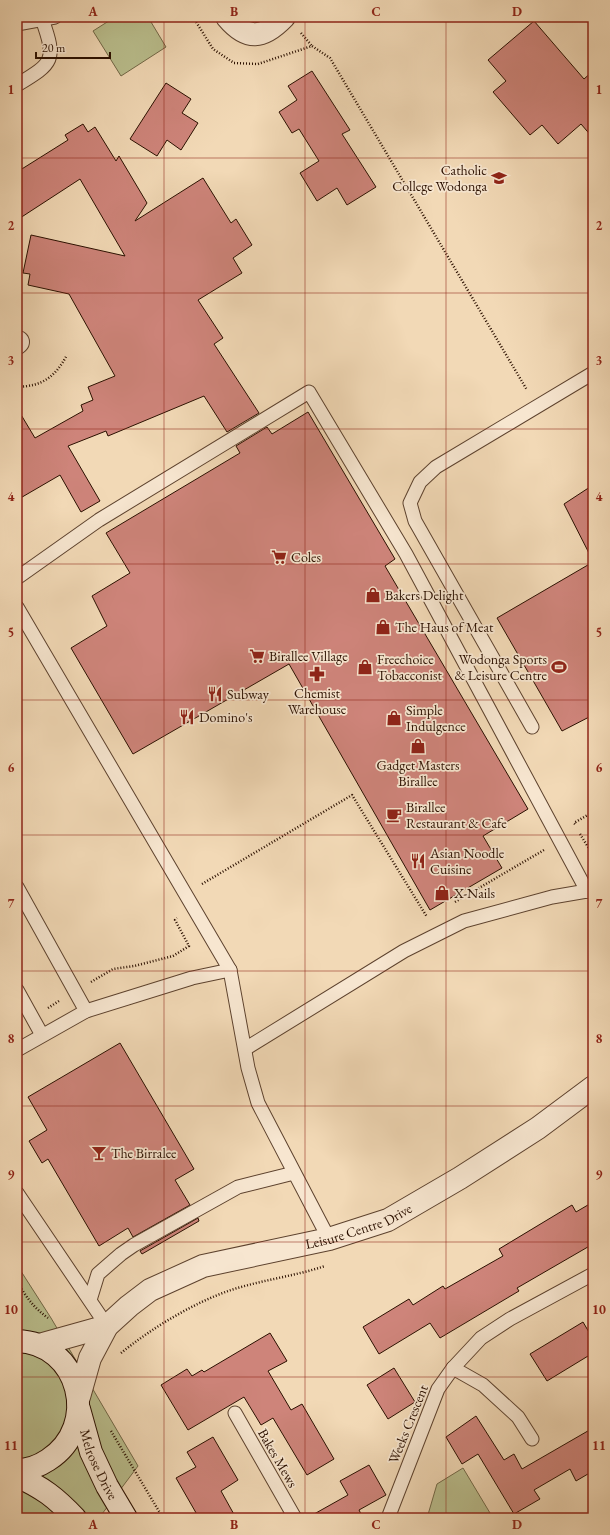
<svg xmlns="http://www.w3.org/2000/svg" width="610" height="1535" viewBox="0 0 610 1535" font-family="'EB Garamond',serif">
<style>
.green{fill:#babf8e;stroke:#726847}
.building{fill:#ce847a;stroke:#2b1000}
.lines{fill:none;stroke-linecap:round;stroke-linejoin:round}
.lane-casing{stroke:#5d422e;stroke-width:15}
.street-casing{stroke:#5d422e;stroke-width:24}
.secondary-casing{stroke:#2b1000;stroke-width:24}
.path{stroke:#2b1000;stroke-width:2.5;stroke-dasharray:1 2;stroke-linecap:butt}
.lane{stroke:#f7e6d0;stroke-width:13}
.street{stroke:#f7e6d0;stroke-width:22}
.secondary{stroke:#f7e6d0;stroke-width:22}
.grid{fill:none;stroke:#8f2418;stroke-width:1;stroke-opacity:0.55}
.labels{text-anchor:middle;dominant-baseline:central;stroke-width:3.5;stroke-linejoin:round;paint-order:stroke}
.poi-label{font-size:14px;fill:#2b1000;stroke:#f7e6d0;text-anchor:start}
.street-label{font-size:14px;fill:#2b1000;stroke:#f7e6d0}
.neatline{fill:none;stroke:#8f2418;stroke-width:1.5}
.grid-label{font-size:13px;text-anchor:middle;font-weight:bold;fill:#8f2418}
</style>
<rect width="100%" height="100%" fill="#f2d9b6"/>
<filter id="stains"><feTurbulence type="fractalNoise" baseFrequency=".005" numOctaves="4"/><feColorMatrix values="0 0 0 0 .2 0 0 0 0 .09 0 0 0 0 .02 0 0 0 .5 -.17"/></filter>
<radialGradient id="worn" r=".72"><stop offset=".6" stop-color="#630" stop-opacity="0"/><stop offset="1" stop-color="#630" stop-opacity=".3"/></radialGradient>
<g class="green">
<path d="M115 17H148L166 47 121 76 93 31Z"/>
<path d="M17 1265 51 1318 138 1466 99 1518H17Z"/>
<path d="M463 1468 493 1518H427L437 1484Z"/>
</g>
<g class="building">
<path d="M534 21 584 79 593 71V138L581 124 558 144 542 125 530 135 493 92 506 81 488 60Z"/>
<path d="M312 71 350 130 342 134 376 187 347 205 337 188 317 201 300 173 319 161 299 129 292 133 279 112 297 100 288 86Z"/>
<path d="M166 83 191 99 182 113 198 123 181 150 167 140 157 156 130 139Z"/>
<path d="M83 124 88 132 95 127 116 161 119 156 147 203 135 221 203 178 231 223 236 219 252 245 233 258 242 273 198 300 223 338 214 344 259 413 227 432 204 396 108 436 106 431 68 446 100 501 81 512 60 475 17 500V408L35 438 83 411 81 405 93 400 88 387 115 376 69 294 28 285 30 274 23 273 31 235 125 256 80 179 17 220V172L68 140 65 135Z"/>
<path d="M308 412 395 559 385 566 528 809 483 836 502 868 430 910 289 664 133 754 71 648 107 626 92 596 130 573 106 533 240 453 236 446 267 427 272 434Z"/>
<path d="M593 485V561L564 504Z"/>
<path d="M593 562V715L562 731 497 618Z"/>
<path d="M120 1043 194 1169 175 1180 190 1205 133 1237 128 1228 99 1246 48 1159 42 1163 29 1141 47 1130 28 1097Z"/>
<path d="M593 1202V1244L517 1288 519 1291 440 1338 430 1323 379 1354 363 1327 409 1299 413 1305 443 1286 445 1289 503 1256 499 1249 572 1205 576 1212Z"/>
<path d="M198 1218 199 1221 142 1254 140 1251Z"/>
<path d="M583 1322 593 1339V1353L547 1381 530 1354Z"/>
<path d="M270 1333 287 1361 268 1371 291 1410 302 1404 334 1459 307 1475 273 1418 261 1425 244 1397 188 1430 161 1385 187 1369 192 1376 202 1370 204 1372Z"/>
<path d="M394 1368 415 1402 388 1419 367 1385Z"/>
<path d="M476 1416 504 1460 514 1454 522 1469 593 1428V1471L576 1481 570 1469 534 1490 540 1499 514 1514 478 1454 462 1464 446 1437Z"/>
<path d="M213 1437 238 1480 221 1491 236 1518H199L176 1478 196 1467 187 1452Z"/>
<path d="M369 1465 386 1495 359 1510 363 1518H307L348 1495 340 1481Z"/>
</g>
<g class="lines">
<g class="lane-casing">
<g id="lane">
<path d="M17 24 55 17"/>
<path d="M17 85C53 63 57 61 42 19"/>
<path d="M17 578 99 520 309 392 406 554 587 891"/>
<path d="M17 607 230 970 248 1068 258 1103 329 1239"/>
<path d="M532 727 415 521 410 503 420 482 436 467 593 373"/>
<path d="M17 887 86 1011"/>
<path d="M17 990 42 1035"/>
<path d="M245 1049 404 951 464 921 552 897 587 891 593 893"/>
<path d="M17 1050 86 1011 192 978 230 970"/>
<path d="M17 1193 107 1326"/>
<path d="M90 1300 98 1274 121 1254 134 1245 238 1187 294 1173"/>
<path d="M453 1368 483 1385 518 1417 532 1439"/>
<path d="M235 1413 295 1518"/>
<path d="M388 1518 438 1389 453 1368 481 1338 510 1319 593 1274"/>
</g>
</g>
<g class="street-casing">
<g id="street">
<path d="M227 17C247 41 263 39 284 17"/>
<path d="M17 343 18 342"/>
<path d="M39 1345 107 1326"/>
<path id="s1" d="M79 1397 90 1358 107 1326 129 1306 150 1290 203 1266 329 1239 388 1220 460 1178 538 1128 593 1087"/>
</g>
</g>
<g class="secondary-casing">
<g id="secondary">
<path d="M17 1341C80 1343 101 1426 48 1460 39 1466 28 1470 17 1470"/>
<path id="s2" d="M79 1409 91 1452 107 1486 126 1518"/>
<path d="M17 1476C43 1488 55 1497 75 1518"/>
</g>
</g>
<g class="path">
<path d="M193 17 213 49 234 63 258 64 312 46 330 58 527 390"/>
<path d="M301 33 312 46"/>
<path d="M17 387C43 386 55 377 67 355"/>
<path d="M575 824 574 823 593 812"/>
<path d="M580 834 593 855"/>
<path d="M202 884 352 795 427 917"/>
<path d="M455 902 544 850"/>
<path d="M91 982 113 969 134 966 173 956 189 946 175 920 177 918"/>
<path d="M48 1008 59 1001"/>
<path d="M17 1281C26 1297 33 1307 48 1318"/>
<path d="M121 1353C152 1328 193 1303 231 1290 262 1280 295 1276 325 1266"/>
<path d="M111 1431 163 1518"/>
</g>
<use href="#lane" class="lane"/>
<use href="#street" class="street"/>
<use href="#secondary" class="secondary"/>
</g>
<path class="grid" d="M164 17V1518M305 17V1518M446 17V1518M17 158H593M17 293H593M17 429H593M17 564H593M17 700H593M17 835H593M17 971H593M17 1106H593M17 1242H593M17 1377H593"/>
<defs>
<g id="school-bare" transform="scale(1.2)"><path d="M0-5L7-2L0 1L-7-2ZM-4 1L0 2.5L4 1V4Q0 6-4 4Z" fill="#8f2418" stroke="#f7e6d0" stroke-width="2.5" paint-order="stroke"/></g>
<g id="supermarket-bare" transform="scale(1.2)"><path d="M-6-5.5h2.5l.6 2H6L4.5 2H-2.5L-4.4-4H-6ZM-1.5 3.2a1.3 1.3 0 1 0 .1 0ZM3 3.2a1.3 1.3 0 1 0 .1 0Z" fill="#8f2418" stroke="#f7e6d0" stroke-width="2.5" paint-order="stroke"/></g>
<g id="shop-bare" transform="scale(1.2)"><path d="M-5-2.5h2.3a2.7 3.5 0 0 1 5.4 0H5L5.5 6h-11ZM-1.5-2.5h3a1.5 2.3 0 0 0-3 0Z" fill="#8f2418" stroke="#f7e6d0" stroke-width="2.5" paint-order="stroke"/></g>
<g id="stadium-bare" transform="scale(1.2)"><path d="M0-5a6.5 5 0 1 0 0 10a6.5 5 0 1 0 0-10ZM-3.5-1.8h7v3.6h-7Z" fill="#8f2418" stroke="#f7e6d0" stroke-width="2.5" paint-order="stroke"/></g>
<g id="pharmacy-bare" transform="scale(1.2)"><path d="M-2-6h4v4h4v4h-4v4h-4v-4h-4v-4h4Z" fill="#8f2418" stroke="#f7e6d0" stroke-width="2.5" paint-order="stroke"/></g>
<g id="restaurant-bare" transform="scale(1.2)"><path d="M-5-6h1v4h1v-4h1v4h1v-4h1v5L-1.5 .5V6h-2V.5L-5-1ZM5-6V6H3V1.5H1.5Q1.5-4 5-6Z" fill="#8f2418" stroke="#f7e6d0" stroke-width="2.5" paint-order="stroke"/></g>
<g id="cafe-bare" transform="scale(1.2)"><path d="M-5.5-4.5H6V0H3Q3 3.5 0 3.5H-2.5Q-5.5 3.5-5.5 0ZM3-3.2v2h1.7v-2ZM-6 4.5H4V6H-6Z" fill="#8f2418" stroke="#f7e6d0" stroke-width="2.5" paint-order="stroke"/></g>
<g id="bar-bare" transform="scale(1.2)"><path d="M-6-5H6L.8 .8V4.5H3.5V6h-7V4.5H-.8V.8Z" fill="#8f2418" stroke="#f7e6d0" stroke-width="2.5" paint-order="stroke"/></g>
</defs>
<g fill-rule="evenodd">
<use href="#school-bare" x="499" y="178"/>
<use href="#supermarket-bare" x="279" y="557"/>
<use href="#shop-bare" x="373" y="595"/>
<use href="#shop-bare" x="383" y="627"/>
<use href="#supermarket-bare" x="257" y="656"/>
<use href="#shop-bare" x="365" y="667"/>
<use href="#stadium-bare" x="559" y="667"/>
<use href="#pharmacy-bare" x="317" y="674"/>
<use href="#restaurant-bare" x="215" y="694"/>
<use href="#restaurant-bare" x="187" y="717"/>
<use href="#shop-bare" x="394" y="718"/>
<use href="#shop-bare" x="418" y="746"/>
<use href="#cafe-bare" x="394" y="815"/>
<use href="#restaurant-bare" x="418" y="861"/>
<use href="#shop-bare" x="442" y="893"/>
<use href="#bar-bare" x="99" y="1153"/>
</g>
<g class="labels">
<g class="poi-label">
<text x="487" y="170" text-anchor="end">Catholic<tspan x="487" dy="16">College Wodonga</tspan></text>
<text x="291" y="557">Coles</text>
<text x="385" y="595">Bakers Delight</text>
<text x="395" y="627">The Haus of Meat</text>
<text x="269" y="656">Birallee Village</text>
<text x="377" y="659">Freechoice<tspan x="377" dy="16">Tobacconist</tspan></text>
<text x="547" y="659" text-anchor="end">Wodonga Sports<tspan x="547" dy="16">&amp; Leisure Centre</tspan></text>
<text x="317" y="693" text-anchor="middle">Chemist<tspan x="317" dy="16">Warehouse</tspan></text>
<text x="227" y="694">Subway</text>
<text x="406" y="710">Simple<tspan x="406" dy="16">Indulgence</tspan></text>
<text x="199" y="717">Domino's</text>
<text x="418" y="765" text-anchor="middle">Gadget Masters<tspan x="418" dy="16">Birallee</tspan></text>
<text x="406" y="807">Birallee<tspan x="406" dy="16">Restaurant &amp; Cafe</tspan></text>
<text x="430" y="853">Asian Noodle<tspan x="430" dy="16">Cuisine</tspan></text>
<text x="454" y="893">X-Nails</text>
<text x="111" y="1153">The Birralee</text>
</g>
<g class="street-label">
<text stroke="none"><textPath href="#s1" startOffset="352">Leisure Centre Drive</textPath></text>
<text transform="translate(408 1424) rotate(-68)">Weeks Crescent</text>
<text transform="translate(278 1458) rotate(60)">Bakes Mews</text>
<text stroke="none"><textPath href="#s2" startOffset="59">Melrose Drive</textPath></text>
</g>
</g>
<rect width="610" height="1535" fill="none" stroke="#f2d9b6" stroke-width="44"/>
<path d="M36 52v6h74v-6" fill="none" stroke="#2b1000" stroke-width="2"/>
<text x="42" y="52" font-size="12" fill="#2b1000" stroke="#f7e6d0" stroke-width="3" paint-order="stroke">20 m</text>
<rect x="22" y="22" width="566" height="1491" class="neatline"/>
<g class="grid-label">
<text x="93" y="16">A</text>
<text x="234" y="16">B</text>
<text x="376" y="16">C</text>
<text x="517" y="16">D</text>
<text x="11" y="94">1</text>
<text x="599" y="94">1</text>
<text x="11" y="230">2</text>
<text x="599" y="230">2</text>
<text x="11" y="365">3</text>
<text x="599" y="365">3</text>
<text x="11" y="501">4</text>
<text x="599" y="501">4</text>
<text x="11" y="637">5</text>
<text x="599" y="637">5</text>
<text x="11" y="772">6</text>
<text x="599" y="772">6</text>
<text x="11" y="908">7</text>
<text x="599" y="908">7</text>
<text x="11" y="1043">8</text>
<text x="599" y="1043">8</text>
<text x="11" y="1179">9</text>
<text x="599" y="1179">9</text>
<text x="11" y="1314">10</text>
<text x="599" y="1314">10</text>
<text x="11" y="1450">11</text>
<text x="599" y="1450">11</text>
<text x="93" y="1529">A</text>
<text x="234" y="1529">B</text>
<text x="376" y="1529">C</text>
<text x="517" y="1529">D</text>
</g>
<rect width="100%" height="100%" filter="url(#stains)"/>
<rect width="100%" height="100%" fill="url(#worn)"/>
</svg>
